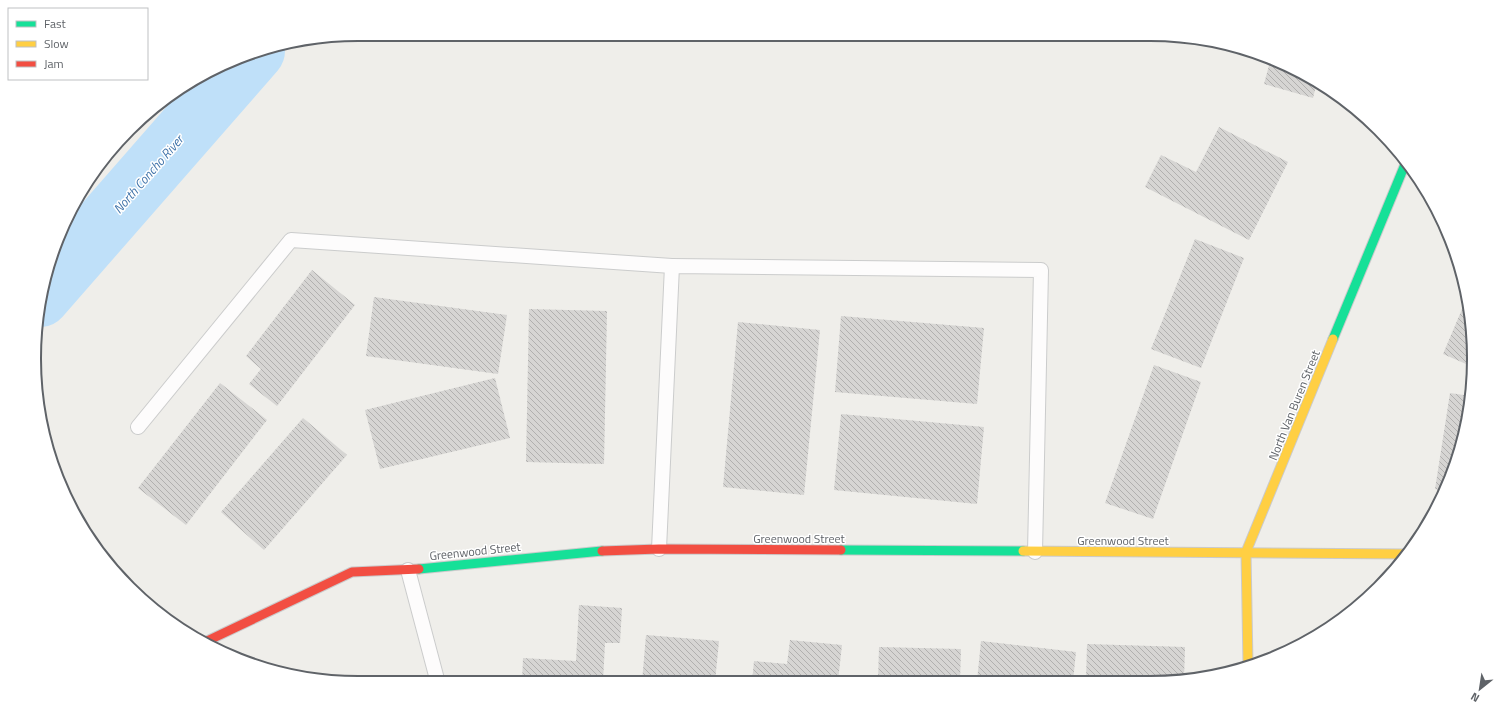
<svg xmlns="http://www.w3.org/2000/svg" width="1508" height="717" viewBox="0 0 1508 717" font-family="'Titillium Web',sans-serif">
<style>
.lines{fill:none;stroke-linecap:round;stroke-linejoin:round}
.river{stroke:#bfe0f9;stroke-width:60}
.building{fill:url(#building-back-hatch)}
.lane-casing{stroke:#cbcccc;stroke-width:16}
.fast-casing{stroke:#cacacb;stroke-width:11}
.slow-casing{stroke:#cacacb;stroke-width:11}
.jam-casing{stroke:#cacacb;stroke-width:11}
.lane{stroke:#fdfcfc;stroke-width:14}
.fast{stroke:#16e098;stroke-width:9}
.slow{stroke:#ffcf43;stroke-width:9}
.jam{stroke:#f24e42;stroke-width:9}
.labels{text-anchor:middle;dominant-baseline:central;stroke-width:3;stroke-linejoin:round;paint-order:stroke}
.street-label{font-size:12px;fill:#5f6368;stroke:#fff}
.water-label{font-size:13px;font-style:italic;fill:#4174aa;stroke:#fff}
.rim{fill:none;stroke:#5f6368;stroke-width:2}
</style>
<defs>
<pattern id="building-back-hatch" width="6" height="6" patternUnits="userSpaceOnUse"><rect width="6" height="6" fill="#d6d5d3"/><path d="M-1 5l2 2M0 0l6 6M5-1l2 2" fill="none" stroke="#b1b0af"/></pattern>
</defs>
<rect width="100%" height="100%" fill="#efeeea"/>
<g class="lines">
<path class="river" d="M40 297 255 51"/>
</g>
<g class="building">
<path d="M1271 58 1317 82 1313 98 1264 84Z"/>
<path d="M1219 127 1288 162 1249 240 1145 187 1161 155 1196 172Z"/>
<path d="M1195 239 1244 258 1201 368 1151 349Z"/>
<path d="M312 270 355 305 277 406 249 384 261 369 246 356Z"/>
<path d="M1468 295 1474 358 1473 367 1443 354Z"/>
<path d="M374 297 507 315 498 374 366 356Z"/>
<path d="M529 309 607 311 604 464 526 462Z"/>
<path d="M841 316 984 328 977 404 835 392Z"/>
<path d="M738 322 820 330 804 495 723 487Z"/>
<path d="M1154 365 1201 382 1153 519 1105 503Z"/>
<path d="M495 378 510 438 380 469 365 410Z"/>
<path d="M220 383 267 420 186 525 138 488Z"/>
<path d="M1450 393 1470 396 1468 422 1449 482 1445 491 1435 489Z"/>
<path d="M841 414 984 427 977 504 834 490Z"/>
<path d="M303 418 347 455 264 550 221 512Z"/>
<path d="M579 605 622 608 620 643H605L603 682H522L523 658 576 661Z"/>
<path d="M646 635 719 641 715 682H642Z"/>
<path d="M790 640 842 645 838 681 752 682 754 661 787 664Z"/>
<path d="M981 641 1076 652 1073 681H977Z"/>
<path d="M1087 644 1185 647 1184 680 1086 681Z"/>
<path d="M879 647 961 649 960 681H878Z"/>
</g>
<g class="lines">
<g class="lane-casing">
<g id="lane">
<path d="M138 427 291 240 672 266"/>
<path d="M659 549 672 266 1041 270 1035 552"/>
<path d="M408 570 438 683"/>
</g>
</g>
<g class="fast-casing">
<g id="fast">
<path d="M1333 339 1406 162"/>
<path d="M841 550 1023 551"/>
<path d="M419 569 602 551"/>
</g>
</g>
<g class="slow-casing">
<g id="slow">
<path d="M1023 551 1408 554"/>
<path d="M1248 665 1246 552 1333 339"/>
</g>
</g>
<g class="jam-casing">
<g id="jam">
<path d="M602 551 659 549 841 550"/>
<path d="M207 641 352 572 419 569"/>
</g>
</g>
<use href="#lane" class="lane"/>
<use href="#fast" class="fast"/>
<use href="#slow" class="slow"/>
<use href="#jam" class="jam"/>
</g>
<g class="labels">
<g class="street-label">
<text transform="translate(1294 405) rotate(-68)">North Van Buren Street</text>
<text x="799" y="538">Greenwood Street</text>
<text x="1123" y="540">Greenwood Street</text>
<text transform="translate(475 551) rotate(-6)">Greenwood Street</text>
</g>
<g class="water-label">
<text transform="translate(148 174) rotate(-49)">North Concho River</text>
</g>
</g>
<path d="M0 0H1508V717H0ZM358 41H1150A317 317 0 0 1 1467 358V359A317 317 0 0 1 1150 676H358A317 317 0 0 1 41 359V358A317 317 0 0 1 358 41Z" fill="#fff" fill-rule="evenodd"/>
<path class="rim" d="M358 41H1150A317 317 0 0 1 1467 358V359A317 317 0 0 1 1150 676H358A317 317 0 0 1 41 359V358A317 317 0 0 1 358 41Z"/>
<rect x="8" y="8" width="140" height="72" fill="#ffffff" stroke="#bfc1c3"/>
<rect x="16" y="21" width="20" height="6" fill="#16e098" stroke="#bfc1c3"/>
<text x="44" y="28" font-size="12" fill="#5f6368">Fast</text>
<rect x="16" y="41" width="20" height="6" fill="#ffcf43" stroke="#bfc1c3"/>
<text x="44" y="48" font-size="12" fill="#5f6368">Slow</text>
<rect x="16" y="61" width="20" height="6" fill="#f24e42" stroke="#bfc1c3"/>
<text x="44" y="68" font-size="12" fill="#5f6368">Jam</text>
<g transform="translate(1480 689) rotate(210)" stroke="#ffffff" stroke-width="3" paint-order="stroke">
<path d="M0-3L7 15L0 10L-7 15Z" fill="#5f6368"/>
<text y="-6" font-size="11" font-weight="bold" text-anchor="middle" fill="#5f6368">N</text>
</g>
</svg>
